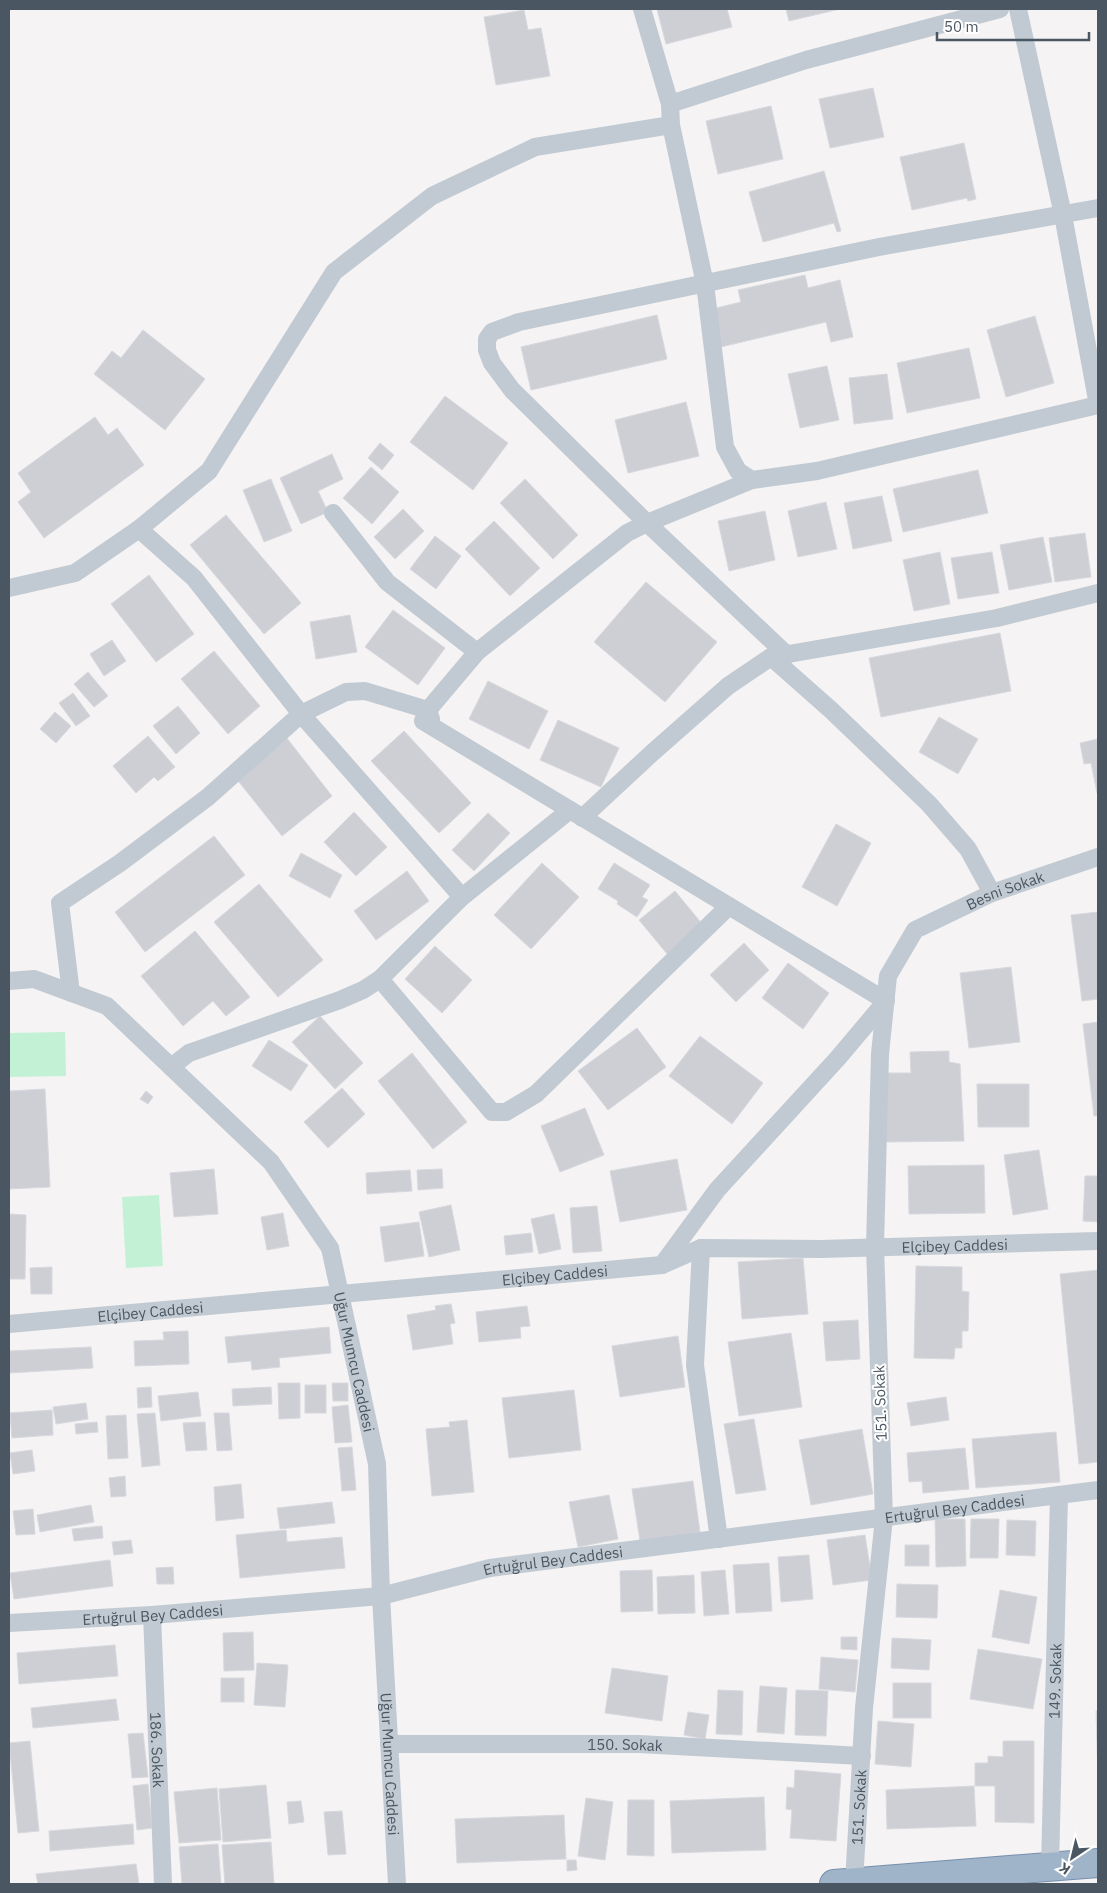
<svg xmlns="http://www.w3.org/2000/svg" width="1107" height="1893" viewBox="0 0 1107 1893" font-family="'IBM Plex Sans',sans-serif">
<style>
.green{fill:#c3f1d5}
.building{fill:#cdcfd5;stroke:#d7d9de}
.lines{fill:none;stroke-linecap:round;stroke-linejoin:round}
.trunk-casing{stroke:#7690ad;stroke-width:30}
.minor{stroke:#c1cad2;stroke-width:18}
.trunk{stroke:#9fb4c9;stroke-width:28}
.labels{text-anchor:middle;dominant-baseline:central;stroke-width:4;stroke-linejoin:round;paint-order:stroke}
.street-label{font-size:15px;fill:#4a5661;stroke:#fff}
</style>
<rect width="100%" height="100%" fill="#f5f3f3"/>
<g class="green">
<path d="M65 1032 66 1076 9 1077V1033Z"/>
<path d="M159 1195 163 1266 126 1268 122 1197Z"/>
</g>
<g class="building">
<path d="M657 9H727L732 27 666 44Z"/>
<path d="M786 9H840L789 21Z"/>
<path d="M524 10 528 30 541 28 550 76 496 85 484 17Z"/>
<path d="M873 88 884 137 830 148 819 99Z"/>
<path d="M771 106 783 159 718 174 706 121Z"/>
<path d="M964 143 976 199 968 201 967 198 912 210 900 157Z"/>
<path d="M824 171 841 231 837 232 834 223 763 242 749 192Z"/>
<path d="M805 275 808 288 840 280 853 337 831 342 826 322 721 347 712 309 741 302 738 290Z"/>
<path d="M657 315 667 359 531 390 521 347Z"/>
<path d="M1035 316 1054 383 1006 397 987 330Z"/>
<path d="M143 330 205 379 165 430 94 374 112 351 121 358Z"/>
<path d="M969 348 980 398 907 413 897 363Z"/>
<path d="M827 366 839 420 800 428 788 374Z"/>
<path d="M887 374 893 419 854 424 849 378Z"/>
<path d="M445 396 508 443 473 490 410 442Z"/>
<path d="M686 402 699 456 628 473 615 420Z"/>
<path d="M95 417 108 435 117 428 144 465 44 538 18 502 31 492 18 473Z"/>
<path d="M380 443 394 455 382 470 368 458Z"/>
<path d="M332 454 343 479 318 491 328 512 301 524 280 478Z"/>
<path d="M371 467 399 492 372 524 343 498Z"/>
<path d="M978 470 988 513 903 532 893 489Z"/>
<path d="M271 479 292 531 264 542 243 490Z"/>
<path d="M525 479 578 535 553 559 500 503Z"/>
<path d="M882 496 892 541 853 549 844 503Z"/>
<path d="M826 502 837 549 798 557 788 511Z"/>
<path d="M403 509 424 531 395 559 374 537Z"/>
<path d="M765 511 775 560 729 571 718 521Z"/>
<path d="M226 515 301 603 264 634 190 545Z"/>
<path d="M494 521 540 568 510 596 465 549Z"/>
<path d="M1085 533 1091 577 1055 582 1049 538Z"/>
<path d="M435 536 461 556 436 589 410 569Z"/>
<path d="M1043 537 1052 582 1009 590 1000 545Z"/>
<path d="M940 552 950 604 914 611 903 560Z"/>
<path d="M992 552 999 593 958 599 951 558Z"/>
<path d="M149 575 194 634 156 662 111 604Z"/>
<path d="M646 582 717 642 665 702 594 642Z"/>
<path d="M393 610 445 648 418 685 365 647Z"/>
<path d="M350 615 357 652 316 659 310 622Z"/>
<path d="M1000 633 1011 691 881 717 869 658Z"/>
<path d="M112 640 126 661 104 676 90 654Z"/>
<path d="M214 651 260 706 228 734 181 679Z"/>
<path d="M88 672 108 696 94 707 74 684Z"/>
<path d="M488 681 548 711 529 749 469 719Z"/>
<path d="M73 693 90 716 76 726 59 703Z"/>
<path d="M178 706 200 733 176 754 153 726Z"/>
<path d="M55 712 71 726 56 743 40 729Z"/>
<path d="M939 717 978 739 958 774 919 752Z"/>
<path d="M558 720 619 748 601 787 540 760Z"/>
<path d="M404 731 471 803 439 833 371 761Z"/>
<path d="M148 736 175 767 158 781 154 777 136 793 113 766Z"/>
<path d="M286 737 332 796 282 836 235 777Z"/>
<path d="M1098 739V793H1097L1091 763 1084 764 1080 743Z"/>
<path d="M354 812 387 847 356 876 324 842Z"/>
<path d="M488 813 510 833 474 871 452 850Z"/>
<path d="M836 824 871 843 837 906 802 887Z"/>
<path d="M214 836 245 875 145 952 115 912Z"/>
<path d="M301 853 342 875 330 898 289 876Z"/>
<path d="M542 863 579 897 531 949 494 915Z"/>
<path d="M614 863 650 885 642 897 648 900 637 917 617 904 618 901 598 889Z"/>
<path d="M407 871 429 901 376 940 354 911Z"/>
<path d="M259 884 323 960 278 997 214 922Z"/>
<path d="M675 891 703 925 668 955 639 920Z"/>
<path d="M1098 912V999L1082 1001 1071 915Z"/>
<path d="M195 931 250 997 226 1016 213 1001 183 1026 141 976Z"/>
<path d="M744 943 769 970 736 1002 710 975Z"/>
<path d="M435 946 472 980 442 1013 405 979Z"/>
<path d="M788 963 829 993 803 1029 762 998Z"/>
<path d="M1011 967 1020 1042 969 1048 960 973Z"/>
<path d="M320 1016 363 1063 335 1089 292 1042Z"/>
<path d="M1098 1022V1116H1094L1083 1024Z"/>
<path d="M637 1028 666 1067 608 1110 578 1071Z"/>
<path d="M700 1036 763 1083 732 1124 669 1076Z"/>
<path d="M269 1040 308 1065 291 1091 252 1066Z"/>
<path d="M949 1051V1062L960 1064 964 1141 885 1142 884 1073H911L910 1052Z"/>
<path d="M412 1053 467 1122 433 1149 378 1081Z"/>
<path d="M977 1084H1029V1127H978Z"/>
<path d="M342 1088 365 1114 328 1148 304 1122Z"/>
<path d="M45 1089 50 1187 9 1189V1091Z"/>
<path d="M146 1091 153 1097 148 1104 140 1099Z"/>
<path d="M585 1108 604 1155 560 1172 541 1126Z"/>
<path d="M1039 1150 1048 1209 1013 1215 1004 1155Z"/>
<path d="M677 1159 687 1210 620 1222 610 1171Z"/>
<path d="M984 1165 985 1213 909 1214 908 1166Z"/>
<path d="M214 1169 218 1214 174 1217 170 1173Z"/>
<path d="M442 1169 443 1188 418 1190 417 1170Z"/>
<path d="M410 1170 412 1191 367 1194 366 1173Z"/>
<path d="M1085 1176H1098V1222L1083 1221Z"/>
<path d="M451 1205 460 1250 429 1257 419 1212Z"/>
<path d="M597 1206 602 1251 573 1253 570 1208Z"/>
<path d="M283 1213 289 1246 267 1250 261 1217Z"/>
<path d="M9 1214 26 1215 25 1279H9Z"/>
<path d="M554 1214 561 1249 539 1254 531 1219Z"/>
<path d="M419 1222 424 1256 385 1262 380 1227Z"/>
<path d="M531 1233 533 1252 506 1255 504 1236Z"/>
<path d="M803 1258 808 1314 742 1319 738 1262Z"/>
<path d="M916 1266 962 1267V1291L969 1292 968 1331H962V1348H955L954 1359 914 1358Z"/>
<path d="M52 1267V1294H31L30 1268Z"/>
<path d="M1098 1270V1462L1079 1464 1060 1274Z"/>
<path d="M451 1304 455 1323 450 1324 453 1344 413 1350 407 1315 436 1310 435 1306Z"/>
<path d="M527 1306 530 1326 520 1327 521 1338 479 1342 476 1312Z"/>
<path d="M858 1320 860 1359 826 1361 823 1322Z"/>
<path d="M329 1327 331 1353 279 1358 280 1367 252 1370 251 1361 228 1363 225 1337Z"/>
<path d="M188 1331 189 1364 135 1366 134 1341 164 1340 163 1332Z"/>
<path d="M791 1333 802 1407 739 1416 728 1342Z"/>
<path d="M678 1336 685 1387 620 1397 612 1346Z"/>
<path d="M91 1347 93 1368 9 1373V1351Z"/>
<path d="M278 1383H300V1418L279 1419Z"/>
<path d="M332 1383H348V1401H333Z"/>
<rect x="305" y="1385" width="21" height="28"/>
<path d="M151 1387 152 1407 138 1408 137 1388Z"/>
<path d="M271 1387 272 1404 233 1406 232 1389Z"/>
<path d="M574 1390 581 1450 509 1458 502 1398Z"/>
<path d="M198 1392 201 1416 161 1421 158 1396Z"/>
<path d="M946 1397 949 1420 911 1426 907 1403Z"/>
<path d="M86 1403 88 1419 56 1424 53 1407Z"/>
<path d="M348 1405 352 1442 335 1443 332 1407Z"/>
<path d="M52 1410 53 1435 12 1438 10 1413Z"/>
<path d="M155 1413 160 1465 142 1467 137 1414Z"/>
<path d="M214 1413H229L232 1450 217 1451Z"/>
<path d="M126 1415 128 1458 108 1459 106 1416Z"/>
<path d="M754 1419 766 1490 736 1494 724 1424Z"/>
<path d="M467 1420 474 1492 432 1496 426 1429 450 1427 449 1422Z"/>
<path d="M97 1422 98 1432 76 1434 75 1424Z"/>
<path d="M205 1422 207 1450 186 1451 183 1423Z"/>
<path d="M862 1429 873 1494 811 1505 799 1440Z"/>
<path d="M1056 1432 1060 1482 976 1488 972 1439Z"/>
<path d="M352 1447 356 1490 342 1491 338 1448Z"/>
<path d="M965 1448 969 1489 923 1493 922 1481 909 1482 907 1453Z"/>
<path d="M32 1450 35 1471 13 1474 10 1453Z"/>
<path d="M125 1476 126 1496 111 1497 109 1478Z"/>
<path d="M693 1481 700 1532 640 1541 632 1489Z"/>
<path d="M241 1484 244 1518 216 1521 214 1487Z"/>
<path d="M609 1495 618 1539 578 1547 569 1502Z"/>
<path d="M332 1502 335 1523 280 1529 277 1508Z"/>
<path d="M91 1505 94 1522 40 1532 37 1515Z"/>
<path d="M33 1509 35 1534 16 1535 13 1511Z"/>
<path d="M935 1519H965L966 1566 936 1567Z"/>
<path d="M971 1519H999L998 1558H970Z"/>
<path d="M1007 1520 1036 1521 1035 1556 1006 1555Z"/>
<path d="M102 1526 103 1538 74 1541 72 1529Z"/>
<path d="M286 1530 287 1542 342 1537 345 1568 240 1578 236 1535Z"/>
<path d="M865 1535 872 1580 833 1585 827 1540Z"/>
<path d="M131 1540 133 1553 114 1555 112 1542Z"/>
<rect x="905" y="1545" width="24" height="21"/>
<path d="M809 1555 813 1599 781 1602 778 1557Z"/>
<path d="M110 1560 113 1586 14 1599 10 1573Z"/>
<path d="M769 1563 772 1611 736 1613 733 1565Z"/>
<path d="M173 1567 174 1584H157L156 1568Z"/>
<path d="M652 1570 653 1611 621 1612 620 1571Z"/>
<path d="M725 1570 729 1614 704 1616 701 1572Z"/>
<path d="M694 1575 695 1613 658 1614 657 1577Z"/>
<path d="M897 1584 938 1585 937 1618 896 1617Z"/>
<path d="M1000 1590 1037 1597 1029 1644 992 1637Z"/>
<path d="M253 1632 254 1670 224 1671 223 1633Z"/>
<path d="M841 1637H857V1650L841 1649Z"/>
<path d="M892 1638 931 1640 929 1670 891 1668Z"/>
<path d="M115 1645 118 1676 19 1684 17 1653Z"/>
<path d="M978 1649 1042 1659 1033 1709 970 1699Z"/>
<path d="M821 1657 858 1660 855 1692 819 1689Z"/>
<path d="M257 1663 288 1665 285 1707 254 1705Z"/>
<path d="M612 1668 668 1676 662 1721 605 1713Z"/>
<rect x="221" y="1678" width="23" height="24"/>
<rect x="893" y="1683" width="38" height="35"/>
<path d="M760 1686 787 1688 784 1734 757 1732Z"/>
<path d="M718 1690 743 1691 742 1735 716 1734Z"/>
<path d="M796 1690 828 1691 826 1736 795 1735Z"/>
<path d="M116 1699 119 1720 33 1728 31 1708Z"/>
<path d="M1096 1711H1098V1777Z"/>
<path d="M688 1712 709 1715 705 1739 684 1735Z"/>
<path d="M878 1721 914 1724 911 1767 875 1764Z"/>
<path d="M143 1733 148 1777 132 1778 128 1734Z"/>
<path d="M30 1741 39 1831 18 1833 9 1743Z"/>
<path d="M1003 1741H1034V1823L995 1822V1786H975V1763H988V1756L1003 1757Z"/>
<path d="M795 1770 841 1774 836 1841 790 1838 792 1810 786 1809 787 1787 794 1788Z"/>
<path d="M148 1784 152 1828 137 1830 133 1786Z"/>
<path d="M266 1785 271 1838 223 1842 219 1789Z"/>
<path d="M974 1786 976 1826 887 1829 886 1790Z"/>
<path d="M217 1788 221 1840 179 1843 174 1792Z"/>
<path d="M764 1797 766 1850 672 1853 670 1801Z"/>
<path d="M586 1798 613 1802 605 1860 578 1856Z"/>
<path d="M628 1800H654V1856L627 1855Z"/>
<path d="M301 1801 304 1822 289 1824 287 1802Z"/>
<path d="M342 1811 346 1854 328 1855 324 1812Z"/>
<path d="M564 1815 566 1859 457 1863 455 1819Z"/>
<path d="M133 1824 134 1844 50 1851 49 1831Z"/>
<path d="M271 1842 274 1884H225L222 1845Z"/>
<path d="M218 1844 221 1884H182L179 1847Z"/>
<path d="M567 1860H576L577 1870 567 1871Z"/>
<path d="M136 1864 139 1884H38L36 1874Z"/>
</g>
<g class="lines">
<g class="trunk-casing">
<path id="trunk" d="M834 1884 1098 1863"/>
</g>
<g class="minor">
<path d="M642 9 670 104 671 125 705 284 725 447 738 471 752 480 817 471 1098 405"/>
<path d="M1018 9 1063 215 1098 405"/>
<path d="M670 104 806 60 1000 9"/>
<path d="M333 513 387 582 477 652"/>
<path d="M139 529 194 578 301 714 462 897"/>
<path d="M9 588 75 573 139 529 209 471 334 272 432 196 535 147 671 125"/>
<path d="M787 655 647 523 512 390 492 363 487 350V339L492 332 519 322 879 247 1098 208"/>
<path d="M771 657 831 710 929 804 968 849 992 893"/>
<path d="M582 818 652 753 728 686 771 657 997 618 1098 593"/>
<path d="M380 979 492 1112H506L536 1094 729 906"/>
<path id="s1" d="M9 981 34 979 107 1006 271 1162 330 1248 377 1464 381 1596 397 1884"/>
<path d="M71 993 60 903 120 863 208 797 301 714 346 692 365 691 428 710 431 719"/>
<path d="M171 1067 189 1053 340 1000 363 990 380 979 462 897 570 810"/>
<path d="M701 1248 695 1365 719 1539"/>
<path d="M662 1265 717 1190 838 1058 886 1001 423 721 428 710 477 652 627 533 647 523 752 480"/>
<path id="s2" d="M9 1324 662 1265 701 1248 821 1249 1098 1241"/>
<path id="s3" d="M152 1615 163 1884"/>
<path id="s4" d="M9 1623 152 1615 381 1596 490 1568 1098 1490"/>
<path id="s5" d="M389 1744H639L862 1756"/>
<path id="s6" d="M1050 1867 1059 1495"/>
<path id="s7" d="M854 1883 864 1708 884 1518 875 1246 880 1054 888 976 915 930 992 893 1098 857"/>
</g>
<use href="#trunk" class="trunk"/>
</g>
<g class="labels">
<g class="street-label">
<text stroke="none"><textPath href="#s7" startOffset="1061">Besni Sokak</textPath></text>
<text stroke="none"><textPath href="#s2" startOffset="952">Elçibey Caddesi</textPath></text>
<text stroke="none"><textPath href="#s2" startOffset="548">Elçibey Caddesi</textPath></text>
<text stroke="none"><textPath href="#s2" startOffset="142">Elçibey Caddesi</textPath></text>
<text stroke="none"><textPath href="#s1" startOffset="550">Uğur Mumcu Caddesi</textPath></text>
<text transform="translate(880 1403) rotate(-92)">151. Sokak</text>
<text stroke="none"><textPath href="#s4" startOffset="954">Ertuğrul Bey Caddesi</textPath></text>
<text stroke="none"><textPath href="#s4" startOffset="549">Ertuğrul Bey Caddesi</textPath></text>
<text stroke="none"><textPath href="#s4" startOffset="144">Ertuğrul Bey Caddesi</textPath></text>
<text stroke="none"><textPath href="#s6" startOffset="186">149. Sokak</textPath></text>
<text stroke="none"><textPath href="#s5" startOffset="236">150. Sokak</textPath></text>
<text stroke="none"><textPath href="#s3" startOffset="135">186. Sokak</textPath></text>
<text stroke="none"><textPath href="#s1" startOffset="955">Uğur Mumcu Caddesi</textPath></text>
<text stroke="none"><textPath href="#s7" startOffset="76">151. Sokak</textPath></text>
</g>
</g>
<rect width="1107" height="1893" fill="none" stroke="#4a5661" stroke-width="20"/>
<g transform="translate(1072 1858) rotate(215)" stroke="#ffffff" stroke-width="4" paint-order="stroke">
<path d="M0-4L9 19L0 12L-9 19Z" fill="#4a5661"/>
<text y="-8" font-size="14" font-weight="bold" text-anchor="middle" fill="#4a5661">K</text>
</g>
<path d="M937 32v8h152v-8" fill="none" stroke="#4a5661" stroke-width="2.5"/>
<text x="944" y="32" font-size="15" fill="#4a5661" stroke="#ffffff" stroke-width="4" paint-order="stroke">50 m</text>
</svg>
